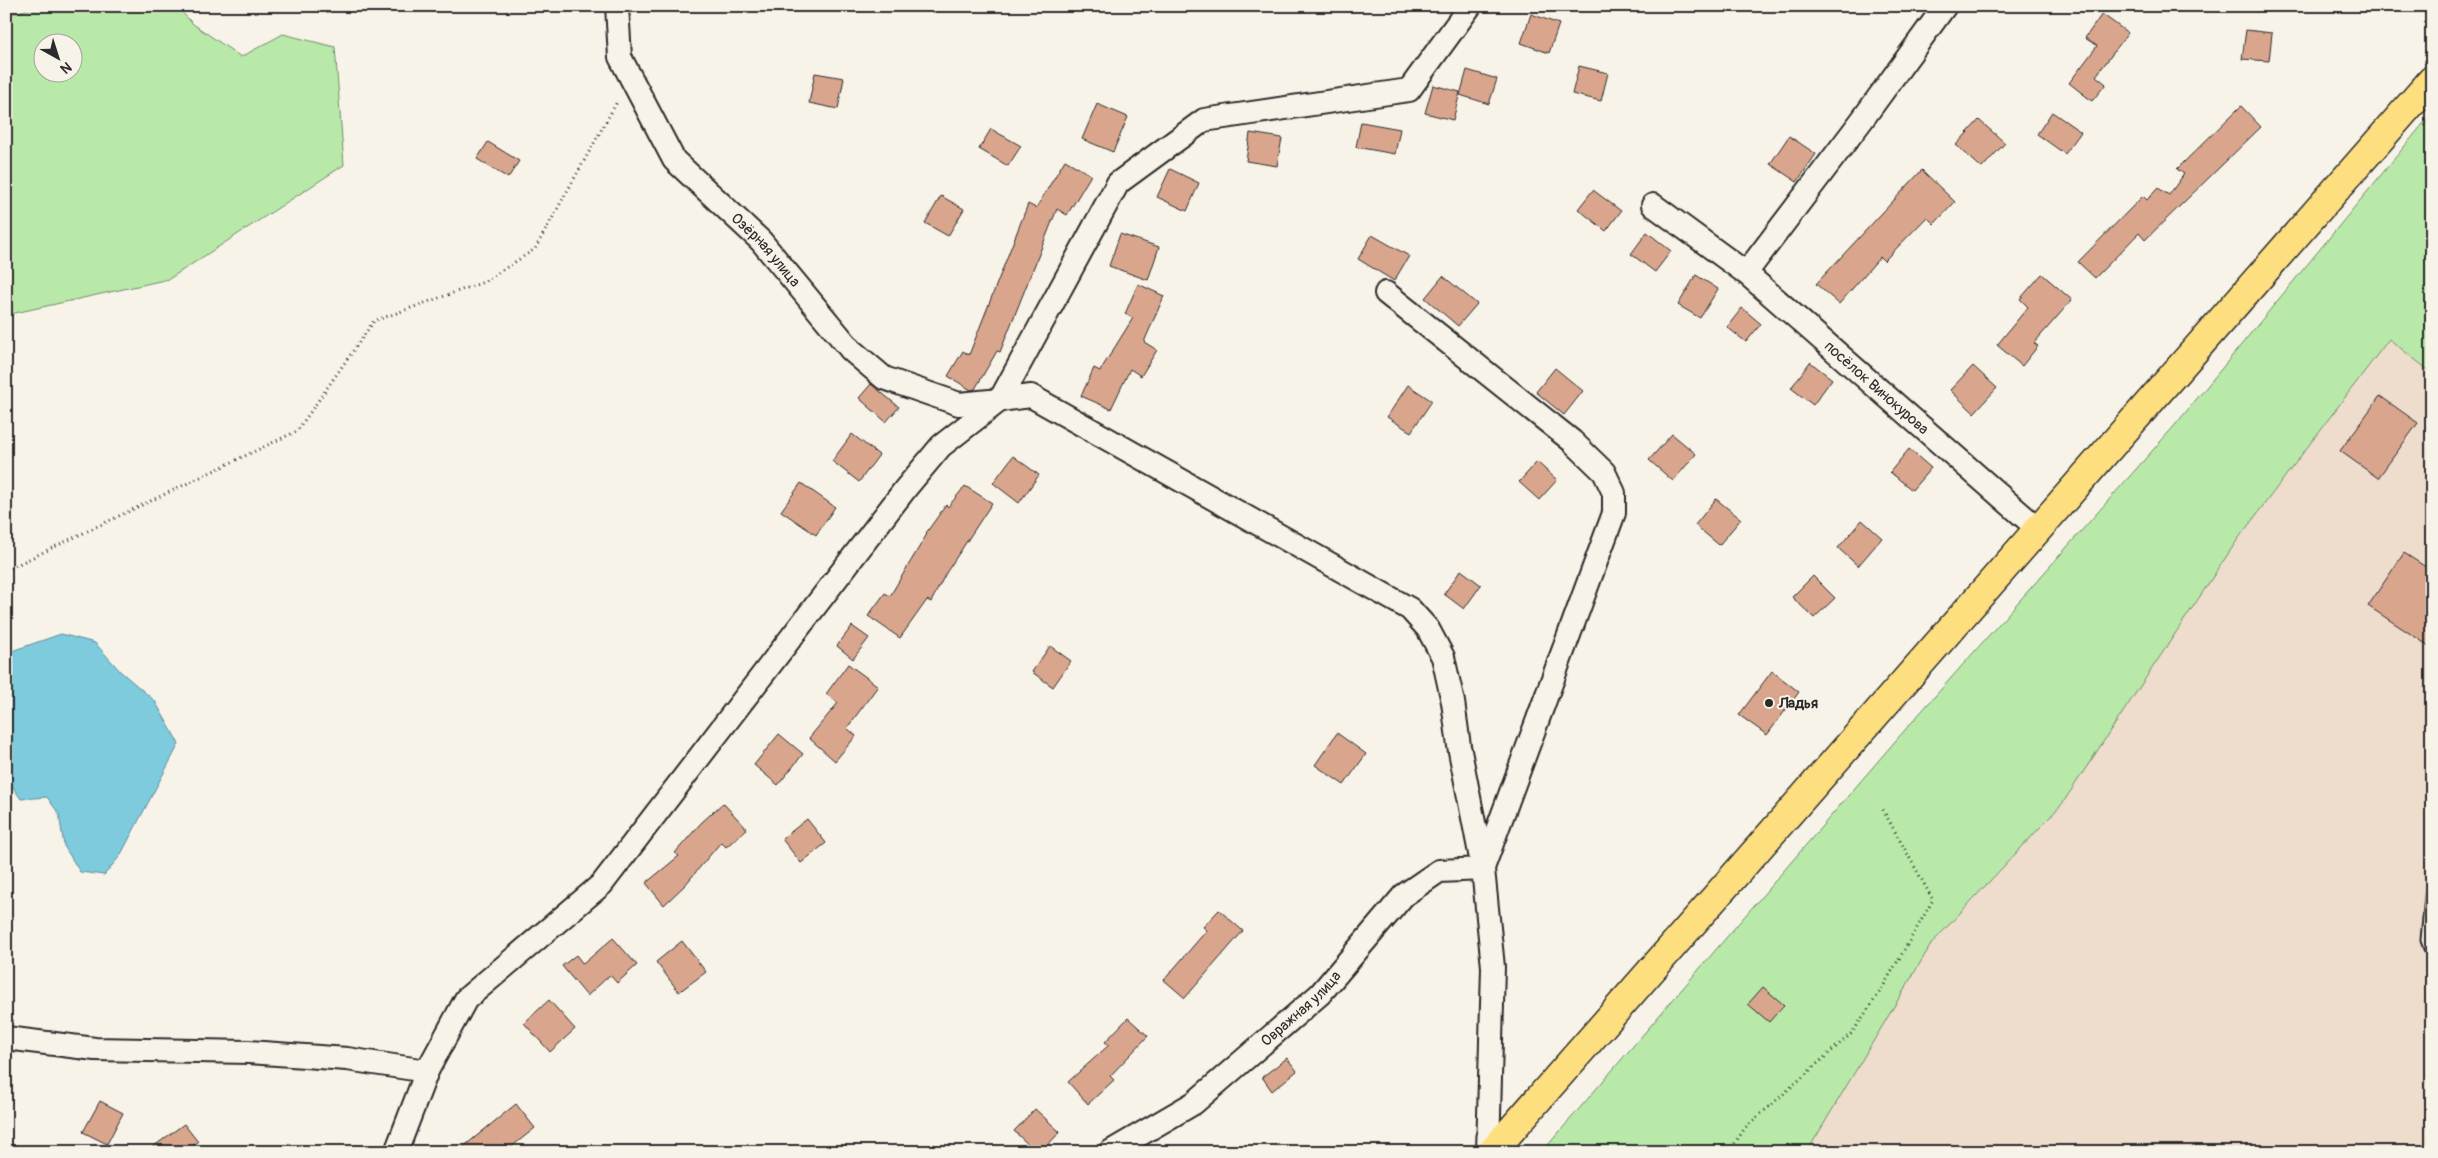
<svg xmlns="http://www.w3.org/2000/svg" width="2438" height="1158" viewBox="0 0 2438 1158" font-family="Pangolin,sans-serif">
<style>
.built{fill:#eedccd}
.green{fill:#b8e9a9;stroke:#728a6a;fill-rule:evenodd}
.water{fill:#7fcbde;stroke:#5d8b96}
.building{fill:#d9a68d;stroke:#2b2b2b}
.lines{fill:none;stroke-linecap:round;stroke-linejoin:round}
.service-casing{stroke:#2b2b2b;stroke-width:15}
.minor-casing{stroke:#2b2b2b;stroke-width:26}
.primary-casing{stroke:#2b2b2b;stroke-width:31}
.path{stroke:#2b2b2b;stroke-width:3;stroke-dasharray:1 4;stroke-linecap:butt}
.service{stroke:#f7f3e8;stroke-width:11}
.minor{stroke:#f7f3e8;stroke-width:22}
.primary{stroke:#fedf80;stroke-width:28}
.poi-dot{fill:#2b2b2b;stroke:#f7f3e8;stroke-width:2}
.labels{text-anchor:middle;dominant-baseline:central;stroke-width:4;stroke-linejoin:round;paint-order:stroke}
.street-label{font-size:15px;fill:#2b2b2b;stroke:#f7f3e8}
.poi-label{font-size:15px;font-weight:bold;fill:#2b2b2b;stroke:#f7f3e8;text-anchor:start}
</style>
<rect width="100%" height="100%" fill="#f7f3e8"/>
<filter id="ink" filterUnits="userSpaceOnUse"><feTurbulence type="fractalNoise" baseFrequency=".02" numOctaves="2"/><feDisplacementMap in="SourceGraphic" scale="10" xChannelSelector="R" yChannelSelector="G"/><feConvolveMatrix kernelMatrix="1 2 1 2 8 2 1 2 1" color-interpolation-filters="sRGB"/></filter>
<g filter="url(#ink)">
<path class="built" d="M2389 339 2432 373V1152H1807L1932 943 2062 804 2238 539Z"/>
<g class="green">
<path d="M37 6H176L193 24 241 57 283 34 335 47 344 165 169 279 6 315V16ZM42 42H72V72H42Z"/>
<path d="M2432 113V373L2389 339 2238 539 2062 804 1932 943 1807 1152H1542L1897 739 2176 424Z"/>
</g>
<path class="water" d="M61 634 95 643 121 672 155 701 179 744 120 856 104 875 80 872 64 846 59 814 47 797 21 799 6 777V653Z"/>
<g class="building">
<path d="M1531 14 1559 24 1549 53 1521 43Z"/>
<path d="M2102 14 2128 33 2096 76 2106 84 2092 101 2069 83 2097 46 2085 38Z"/>
<path d="M2246 30 2272 33 2269 61 2242 59Z"/>
<path d="M1579 66 1608 73 1601 101 1572 94Z"/>
<path d="M1467 70 1497 79 1489 104 1460 95Z"/>
<path d="M815 73 844 78 838 109 809 103Z"/>
<path d="M1433 85 1460 92 1453 120 1425 113Z"/>
<path d="M1097 104 1128 117 1113 152 1082 139Z"/>
<path d="M2241 106 2261 127 2145 240 2139 233 2095 278 2078 262 2143 196 2147 200 2158 188 2169 195 2184 174 2177 169Z"/>
<path d="M2052 112 2081 132 2065 154 2037 134Z"/>
<path d="M1979 120 2005 143 1982 168 1956 145Z"/>
<path d="M1361 122 1400 129 1395 154 1356 147Z"/>
<path d="M991 129 1021 146 1008 166 979 149Z"/>
<path d="M1250 133 1282 138 1277 166 1246 161Z"/>
<path d="M1789 136 1816 154 1797 182 1770 164Z"/>
<path d="M488 142 519 161 508 178 477 159Z"/>
<path d="M1065 160 1091 175 1067 215 1057 209 1000 352 997 351 975 389 971 390 948 376 963 351 969 355 1028 204 1036 208Z"/>
<path d="M1170 169 1199 183 1187 211 1157 197Z"/>
<path d="M1922 170 1955 202 1934 224 1927 217 1884 261 1880 257 1839 304 1816 284Z"/>
<path d="M1593 190 1621 211 1606 231 1578 209Z"/>
<path d="M941 196 964 209 948 236 925 223Z"/>
<path d="M1647 232 1671 251 1655 272 1631 254Z"/>
<path d="M1120 234 1159 247 1148 280 1109 266Z"/>
<path d="M1372 235 1409 256 1394 281 1358 259Z"/>
<path d="M2042 274 2072 300 2034 343 2038 346 2022 366 1997 345 2028 307 2020 299Z"/>
<path d="M1696 275 1718 289 1700 318 1678 305Z"/>
<path d="M1443 276 1477 304 1458 326 1425 298Z"/>
<path d="M1138 284 1164 296 1144 342 1157 350 1141 376 1130 369 1111 409 1081 396 1094 368 1100 371 1133 318 1125 314Z"/>
<path d="M1742 308 1761 324 1746 342 1727 327Z"/>
<path d="M1810 362 1832 379 1813 405 1791 388Z"/>
<path d="M1973 366 1997 388 1974 413 1950 390Z"/>
<path d="M1555 368 1583 391 1564 415 1536 392Z"/>
<path d="M871 384 899 407 886 422 859 398Z"/>
<path d="M1408 385 1432 401 1411 432 1387 417Z"/>
<path d="M2380 396 2418 423 2378 478 2340 451Z"/>
<path d="M852 434 879 455 859 482 832 461Z"/>
<path d="M1672 434 1696 454 1673 481 1649 460Z"/>
<path d="M1909 449 1931 468 1912 490 1890 472Z"/>
<path d="M1013 456 1039 475 1019 503 993 483Z"/>
<path d="M1537 462 1557 480 1539 500 1519 482Z"/>
<path d="M801 483 835 507 816 535 781 511Z"/>
<path d="M965 486 992 503 946 573 931 602 927 600 900 638 868 616 885 593 890 596 927 534 926 533 946 505 948 507Z"/>
<path d="M1716 499 1741 519 1719 545 1695 525Z"/>
<path d="M1862 520 1882 538 1858 566 1838 548Z"/>
<path d="M2404 553 2432 571V648L2368 606Z"/>
<path d="M1461 570 1481 585 1464 609 1444 594Z"/>
<path d="M1813 576 1835 598 1814 618 1792 597Z"/>
<path d="M852 626 869 638 853 659 837 646Z"/>
<path d="M1050 646 1071 661 1053 687 1032 672Z"/>
<path d="M848 664 878 686 847 728 856 736 835 761 809 738 838 703 826 694Z"/>
<path d="M1772 671 1799 692 1767 735 1739 715Z"/>
<path d="M1337 733 1366 754 1344 785 1315 765Z"/>
<path d="M779 734 803 754 778 785 754 765Z"/>
<path d="M723 803 747 829 726 847 721 842 685 885 664 905 646 883 679 856 675 853 701 823Z"/>
<path d="M807 819 826 843 801 863 782 839Z"/>
<path d="M1219 910 1243 931 1185 998 1164 980 1207 930 1203 927Z"/>
<path d="M613 938 637 965 617 983 610 975 587 996 562 966 576 955 583 964Z"/>
<path d="M682 941 706 972 679 992 656 962Z"/>
<path d="M1763 987 1784 1005 1769 1022 1748 1004Z"/>
<path d="M549 1000 575 1029 550 1052 524 1023Z"/>
<path d="M1128 1018 1148 1036 1110 1076 1114 1080 1088 1104 1068 1082 1109 1045 1105 1042Z"/>
<path d="M1287 1058 1297 1071 1272 1091 1262 1077Z"/>
<path d="M100 1101 123 1113 107 1144 83 1132Z"/>
<path d="M516 1104 535 1128 505 1152H457Z"/>
<path d="M1035 1109 1060 1132 1041 1152H1036L1014 1131Z"/>
<path d="M184 1124 198 1142 185 1152H146Z"/>
</g>
<g class="lines">
<g class="service-casing">
<path id="service" d="M2432 886 2427 940 2432 954"/>
</g>
<g class="minor-casing">
<g id="minor">
<path id="s1" d="M617 6 620 57 674 160 761 241 851 350 884 378 959 404 1000 400 1118 183 1204 120 1409 90 1470 6"/>
<path id="s2" d="M1653 205 1746 273 2038 529"/>
<path d="M1746 273 1862 120 1945 6"/>
<path d="M1386 293 1572 441 1604 472 1614 493V513L1483 868"/>
<path d="M6 1038 95 1049 249 1052 347 1059 427 1071"/>
<path d="M396 1152 427 1071 466 999 602 884 906 488 941 446 1000 400 1031 396 1410 609 1428 629 1443 657 1453 702 1459 746 1483 869 1493 967 1488 1152"/>
<path id="s3" d="M1110 1152 1194 1103 1320 994 1404 895 1439 871 1483 869"/>
</g>
</g>
<g class="primary-casing">
<path id="primary" d="M1492 1152 2432 80"/>
</g>
<g class="path">
<path d="M6 570 297 431 374 321 484 282 535 249 618 100"/>
<path d="M1729 1152 1745 1128 1852 1033 1881 990 1933 900 1882 808"/>
</g>
<use href="#service" class="service"/>
<use href="#minor" class="minor"/>
<use href="#primary" class="primary"/>
</g>
</g>
<circle class="poi-dot" cx="1769" cy="703" r="5"/>
<g class="labels">
<g class="street-label">
<text stroke="none"><textPath href="#s1" startOffset="296">Озёрная улица</textPath></text>
<text stroke="none"><textPath href="#s2" startOffset="289">посёлок Винокурова</textPath></text>
<text stroke="none"><textPath href="#s3" startOffset="240">Овражная улица</textPath></text>
</g>
<g class="poi-label">
<text x="1779" y="703">Ладья</text>
</g>
</g>
<rect width="2438" height="1158" fill="none" stroke="#f7f3e8" stroke-width="25"/>
<rect x="12" y="12" width="2413" height="1133" fill="none" stroke="#2b2b2b" stroke-width="2" filter="url(#ink)"/>
<g transform="translate(58 58) rotate(141)"><circle r="24" fill="#f7f3e8" stroke="#a5a39c"/>
<path d="M0-4L9 19L0 12L-9 19Z" fill="#2b2b2b"/>
<text y="-8" font-size="14" font-weight="bold" text-anchor="middle" fill="#2b2b2b">N</text>
</g>
</svg>
